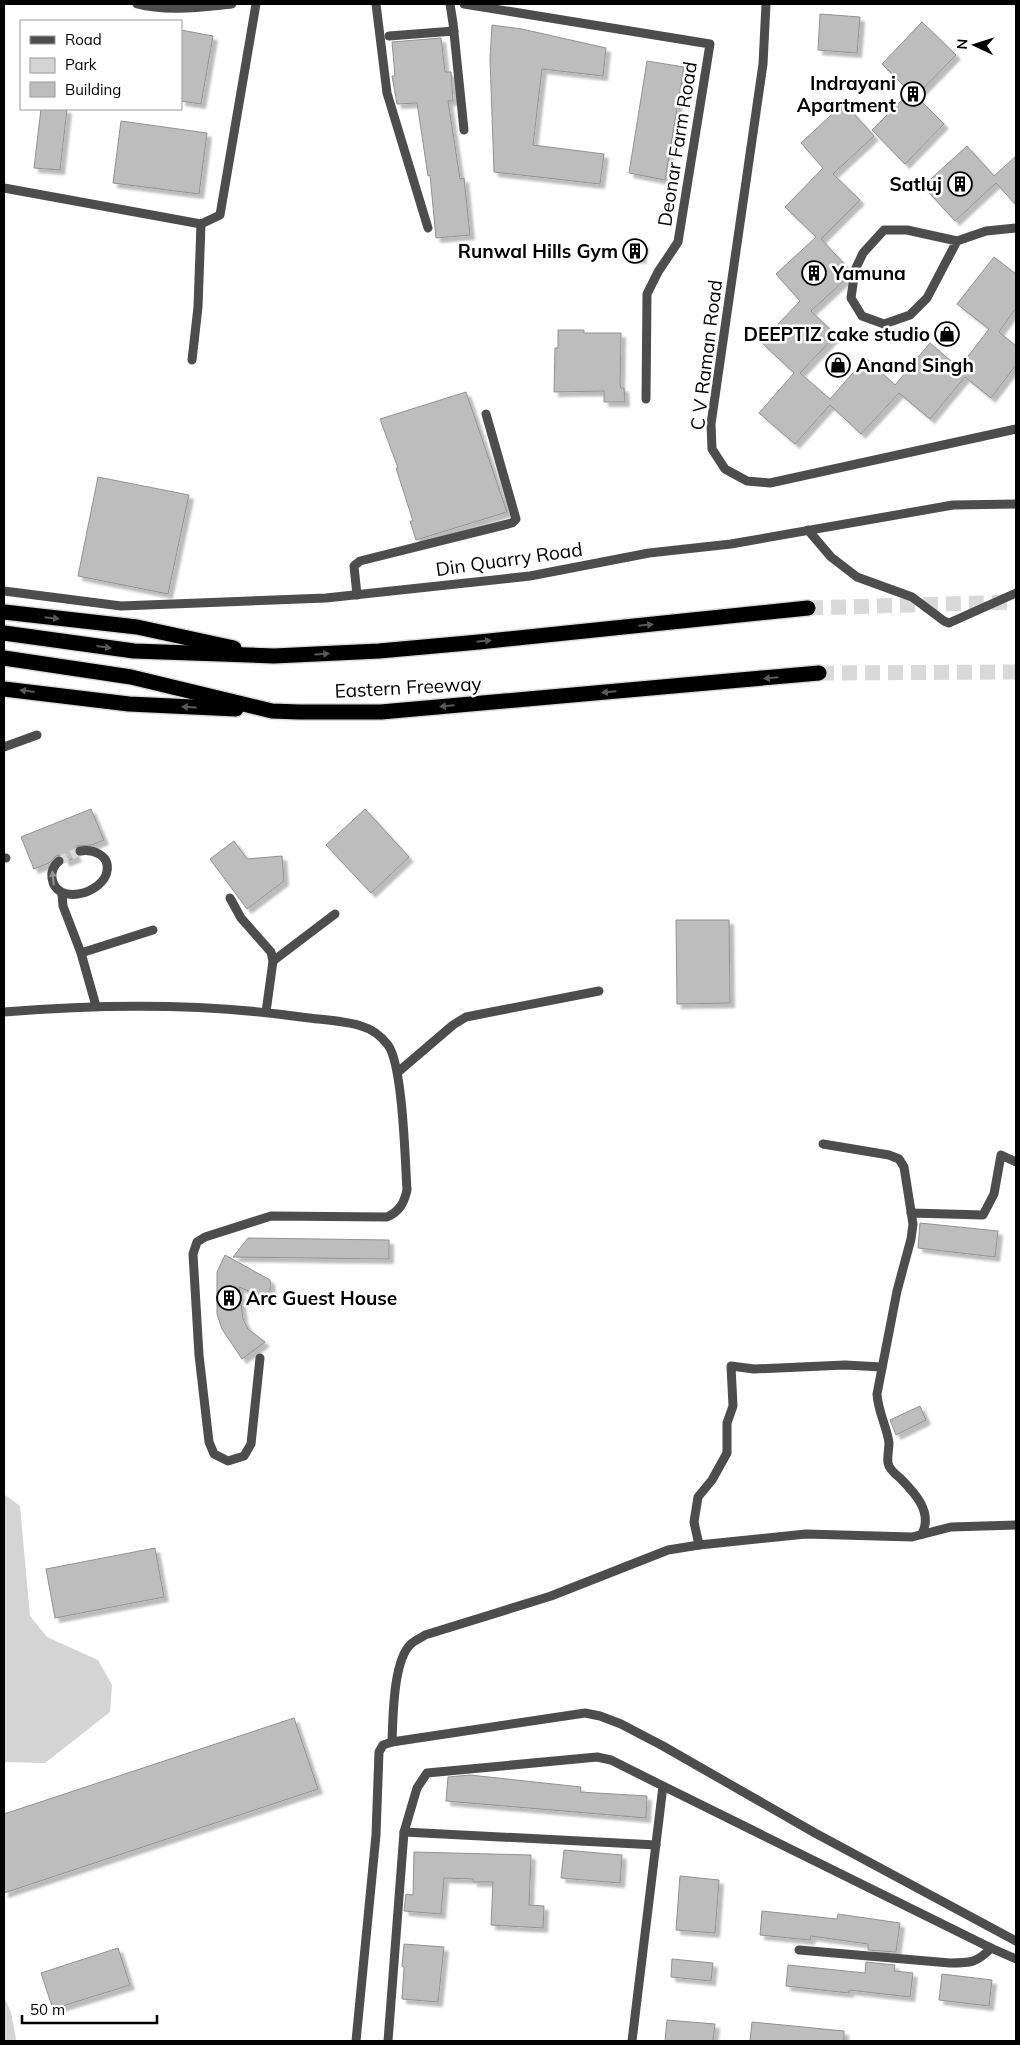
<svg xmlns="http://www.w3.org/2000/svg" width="1020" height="2045" viewBox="0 0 1020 2045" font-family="Mulish,sans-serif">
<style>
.green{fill:#d4d4d4}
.building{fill:#bdbdbd;stroke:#919191;filter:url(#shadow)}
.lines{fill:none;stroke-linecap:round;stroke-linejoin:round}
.minor-tunnel{stroke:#d9d9d9;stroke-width:9;stroke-dasharray:9 4.5;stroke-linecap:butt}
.highway-tunnel{stroke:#d9d9d9;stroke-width:15;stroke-dasharray:15 8;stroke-linecap:butt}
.highway-casing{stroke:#dbdbdb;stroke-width:18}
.minor{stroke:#4d4d4d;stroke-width:9}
.highway{stroke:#000;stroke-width:15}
.oneway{fill:#595959}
.oneway2{fill:#949494}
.labels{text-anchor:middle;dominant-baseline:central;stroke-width:5;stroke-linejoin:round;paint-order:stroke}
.poi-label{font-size:19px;font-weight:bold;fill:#000;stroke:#fff;text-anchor:end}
.street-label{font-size:19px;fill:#000;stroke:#fff}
</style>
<defs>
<filter id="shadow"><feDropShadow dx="4.5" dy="4.5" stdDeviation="1" flood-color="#0004"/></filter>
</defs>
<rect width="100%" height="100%" fill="#fff"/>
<g class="green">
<path d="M4 1494 20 1506 30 1616 47 1637 98 1660 112 1685 110 1712 45 1763 4 1762Z"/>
<path d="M4 1996 11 2013 16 2039 15 2041H4Z"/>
</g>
<g class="building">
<path d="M820 14 860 17 857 53 818 50Z"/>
<path d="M922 22 956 55 916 96 944 124 905 164 872 130 910 92 882 64Z"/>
<path d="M492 25 522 29 606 48 603 76 542 69 533 145 604 154 600 184 494 172 490 59Z"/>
<path d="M181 30 213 36 201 104 181 101Z"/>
<path d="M441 38 445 72H451L453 101H448L460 179 464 178 470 235 436 238 430 175 428 176 417 103 397 104 392 76H395L392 42Z"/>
<path d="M647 61 684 67 665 180 629 173Z"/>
<path d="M844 103 874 136 833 174 860 200 821 239 849 269 848 277 811 311 836 335 800 373 830 399 866 358 895 385 930 343 959 368 989 329 957 304 994 257 1016 274V308L999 332 1016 346V365L991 398 965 377 930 419 899 393 861 434 830 405 795 444 759 413 794 373 761 342 800 301 776 274 816 237 785 207 823 168 801 143Z"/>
<path d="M41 109H67L60 170 34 168Z"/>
<path d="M121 121 207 133 199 194 113 183Z"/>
<path d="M967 146 994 176 1016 156V205L996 183 955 221 923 186Z"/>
<path d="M631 239 644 244 641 259 625 257Z"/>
<path d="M558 330H584V333H621L620 384 621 388H624L625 402H604V391L554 392 555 348H558Z"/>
<path d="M466 392 507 512 416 540 410 521H413L396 468H398L380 419Z"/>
<path d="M98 477 189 495 168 594 78 576Z"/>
<path d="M91 809 104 840 92 845 77 846 74 851 77 857 65 862 63 856 57 855 49 863 34 869 21 837Z"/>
<path d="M365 809 409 857 371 893 326 845Z"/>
<path d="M234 841 247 859 282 856 284 881 247 909 210 859Z"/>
<path d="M676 920H729L730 1003 677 1004Z"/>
<path d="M920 1223 998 1231 995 1257 918 1248Z"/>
<path d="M248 1238 389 1240V1259L233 1257Z"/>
<path d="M225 1255 270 1280 271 1288 267 1294 261 1296 239 1287 243 1319 248 1329 265 1342 242 1359 222 1329 217 1314V1272Z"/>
<path d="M920 1406 926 1420 896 1435 890 1420Z"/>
<path d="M155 1548 164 1597 55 1618 46 1569Z"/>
<path d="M294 1718 318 1789 4 1893V1814Z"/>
<path d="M470 1775 581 1787 580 1792 647 1796 646 1818 446 1801 448 1777Z"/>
<path d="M564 1850 622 1855 620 1883 561 1878Z"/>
<path d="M414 1852 531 1855 529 1905 544 1906 543 1928 491 1925 493 1882H473V1879L444 1878 441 1914 404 1911 406 1894 413 1895Z"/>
<path d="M680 1876 719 1880 715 1933 676 1930Z"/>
<path d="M762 1911 837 1919 838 1914 900 1923 896 1952 868 1950V1944L811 1936 810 1940 760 1935Z"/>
<path d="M404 1944 444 1947 438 2002 402 1999 404 1967 402 1966Z"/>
<path d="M118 1948 130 1985 53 2009 41 1973Z"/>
<path d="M672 1959 713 1963 711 1981 671 1977Z"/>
<path d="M866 1962 895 1965 894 1971 913 1973 910 1997 849 1990V1993L786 1986 788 1965 865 1973Z"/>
<path d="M942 1974 992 1980 989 2006 939 2000Z"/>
<path d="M667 2020 715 2024 713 2041H665Z"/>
<path d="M752 2022 844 2031V2041H750Z"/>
</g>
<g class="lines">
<path class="minor-tunnel" d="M59 861 80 851"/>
<g class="highway-tunnel">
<path d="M808 608 1016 602"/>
<path d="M819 673 1016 672"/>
</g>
<g class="highway-casing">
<g id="highway">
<path d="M4 612 137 627 234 648"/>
<path d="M4 633 134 651 274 656 379 651 479 642 808 608"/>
<path d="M4 658 131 677 272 711 299 712H381L819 673"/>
<path d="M4 689 129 704 236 709"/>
</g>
</g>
<g class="minor">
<path d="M137 4C168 12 201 7 232 4"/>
<path d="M376 4 387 93 428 228"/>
<path d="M450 4 453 23 464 130"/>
<path d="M464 4 710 44 678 242 658 272 647 294 646 399"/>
<path d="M766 4 763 64 711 424 712 449 725 469 747 481 770 483 1016 429"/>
<path d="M389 36 454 31"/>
<path d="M4 188 201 224 220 215 256 4"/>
<path d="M957 241 927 298 910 315 884 324 862 316 851 298 855 270 863 253 884 230H907L957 241 986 231 1016 228"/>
<path d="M192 360 198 307 201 224"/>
<path d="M808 530 831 557 857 577 912 597 944 621 949 623 1016 593"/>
<path d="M4 591 121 606 326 598 530 576 649 553 731 544 953 505 1016 504"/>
<path d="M357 595 354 566 360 561 512 523 516 519 486 414"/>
<path d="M4 747 37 735"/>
<path d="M4 858H6"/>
<path d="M59 861C53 866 51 871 52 878 56 907 104 893 107 871 110 855 93 849 80 851"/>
<path d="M62 894 63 906 81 953 96 1006"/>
<path d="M230 898 241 918 271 952 273 961 266 1012"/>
<path d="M81 953 153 930"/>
<path d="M273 961 335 914"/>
<path d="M4 1012C103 1004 203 1003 301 1017 321 1020 343 1020 361 1026 372 1029 381 1036 388 1045 403 1066 405 1160 407 1190 404 1203 400 1211 387 1217L271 1216 205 1237 197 1242 193 1254 199 1355 209 1442 214 1454 228 1461 244 1456 251 1444 260 1358"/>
<path d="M398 1072 453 1025 466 1017 599 991"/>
<path d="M823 1144 889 1155 899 1159 904 1167 913 1224 911 1239 897 1291 877 1394C878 1412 887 1427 889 1443 889 1449 887 1457 888 1463 889 1469 895 1474 900 1478 915 1493 933 1512 922 1534"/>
<path d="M911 1213 983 1215 994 1194 1001 1155 1016 1162"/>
<path d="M699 1545 694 1522 698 1497 712 1480 727 1453V1423L733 1406 731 1366 754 1369 845 1365 882 1367"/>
<path d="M392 1742C393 1718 393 1660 411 1644 415 1640 421 1638 425 1635L551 1596 668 1550 699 1545 806 1534 912 1537 951 1527 1016 1525"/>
<path d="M663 1786 991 1948 1016 1959"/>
<path d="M404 1832 656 1845"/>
<path d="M799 1950 950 1963C970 1963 977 1963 991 1948"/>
<path d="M356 2041 376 1835 379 1752 383 1745 392 1742 585 1713 600 1716 621 1724 663 1746 815 1833 1016 1941"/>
<path d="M388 2041 404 1832 417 1788 427 1773 597 1757 611 1760 663 1786 632 2041"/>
</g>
<use href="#highway" class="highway"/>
</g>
<defs><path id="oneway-solid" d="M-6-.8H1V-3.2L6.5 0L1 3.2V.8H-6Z" transform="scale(1.25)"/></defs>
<g class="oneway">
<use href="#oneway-solid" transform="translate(52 618) rotate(6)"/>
<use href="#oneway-solid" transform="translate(646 625) rotate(-6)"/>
<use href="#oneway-solid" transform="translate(484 641) rotate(-6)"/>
<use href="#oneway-solid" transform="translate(104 647) rotate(8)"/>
<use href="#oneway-solid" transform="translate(322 654) rotate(-3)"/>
<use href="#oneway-solid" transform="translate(771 678) rotate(175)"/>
<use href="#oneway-solid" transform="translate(27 691) rotate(-173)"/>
<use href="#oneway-solid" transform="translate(609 692) rotate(175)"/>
<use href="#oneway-solid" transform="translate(447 706) rotate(175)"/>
<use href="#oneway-solid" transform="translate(189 707) rotate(-177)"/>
</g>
<use class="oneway2" href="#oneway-solid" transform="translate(53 878) rotate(-96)"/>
<defs>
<g id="building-ring" transform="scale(1.25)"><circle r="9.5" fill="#fff" stroke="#000" stroke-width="1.5"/><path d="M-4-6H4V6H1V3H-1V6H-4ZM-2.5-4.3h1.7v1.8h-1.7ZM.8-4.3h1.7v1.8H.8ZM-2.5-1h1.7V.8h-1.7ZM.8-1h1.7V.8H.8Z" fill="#000"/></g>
<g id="shop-ring" transform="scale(1.25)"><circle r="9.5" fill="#fff" stroke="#000" stroke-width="1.5"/><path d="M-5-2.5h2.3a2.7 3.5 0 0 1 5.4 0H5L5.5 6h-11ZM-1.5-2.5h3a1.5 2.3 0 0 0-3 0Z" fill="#000"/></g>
</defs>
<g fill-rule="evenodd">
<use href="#building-ring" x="913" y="94"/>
<use href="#building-ring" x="960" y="184"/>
<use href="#building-ring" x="635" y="251"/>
<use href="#building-ring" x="814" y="273"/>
<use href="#shop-ring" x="947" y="334"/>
<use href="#shop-ring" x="838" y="365"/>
<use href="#building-ring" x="229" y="1298"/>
</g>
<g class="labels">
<g class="poi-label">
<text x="896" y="83">Indrayani<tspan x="896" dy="22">Apartment</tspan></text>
<text x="942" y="184">Satluj</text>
<text x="618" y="251">Runwal Hills Gym</text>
<text x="832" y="273" text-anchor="start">Yamuna</text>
<text x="930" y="334">DEEPTIZ cake studio</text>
<text x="856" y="365" text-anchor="start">Anand Singh</text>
<text x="246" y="1298" text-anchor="start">Arc Guest House</text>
</g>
<g class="street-label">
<text transform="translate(677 144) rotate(-81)">Deonar Farm Road</text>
<text transform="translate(706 355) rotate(-83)">C V Raman Road</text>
<text transform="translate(509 559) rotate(-8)">Din Quarry Road</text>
<text transform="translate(408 687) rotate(-3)">Eastern Freeway</text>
</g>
</g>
<rect width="1020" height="2045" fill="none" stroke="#000000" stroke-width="10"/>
<rect x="20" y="20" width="162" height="90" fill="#ffffff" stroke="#999999"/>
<rect x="30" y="36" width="25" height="8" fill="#4d4d4d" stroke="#999999"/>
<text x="65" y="45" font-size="15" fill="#000000">Road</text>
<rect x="30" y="58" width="25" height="15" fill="#d4d4d4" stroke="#999999"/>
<text x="65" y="70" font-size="15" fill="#000000">Park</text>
<rect x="30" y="82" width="25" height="15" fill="#bdbdbd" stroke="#999999"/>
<text x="65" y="95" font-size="15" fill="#000000">Building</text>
<g transform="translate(975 45) rotate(274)" stroke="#ffffff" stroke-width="4" paint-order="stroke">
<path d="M0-4L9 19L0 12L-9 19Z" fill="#000000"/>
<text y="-8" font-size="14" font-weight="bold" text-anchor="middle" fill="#000000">N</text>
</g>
<path d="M22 2015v8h135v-8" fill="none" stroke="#000000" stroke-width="2.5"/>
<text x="30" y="2015" font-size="15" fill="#000000" stroke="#ffffff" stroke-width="4" paint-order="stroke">50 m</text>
</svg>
